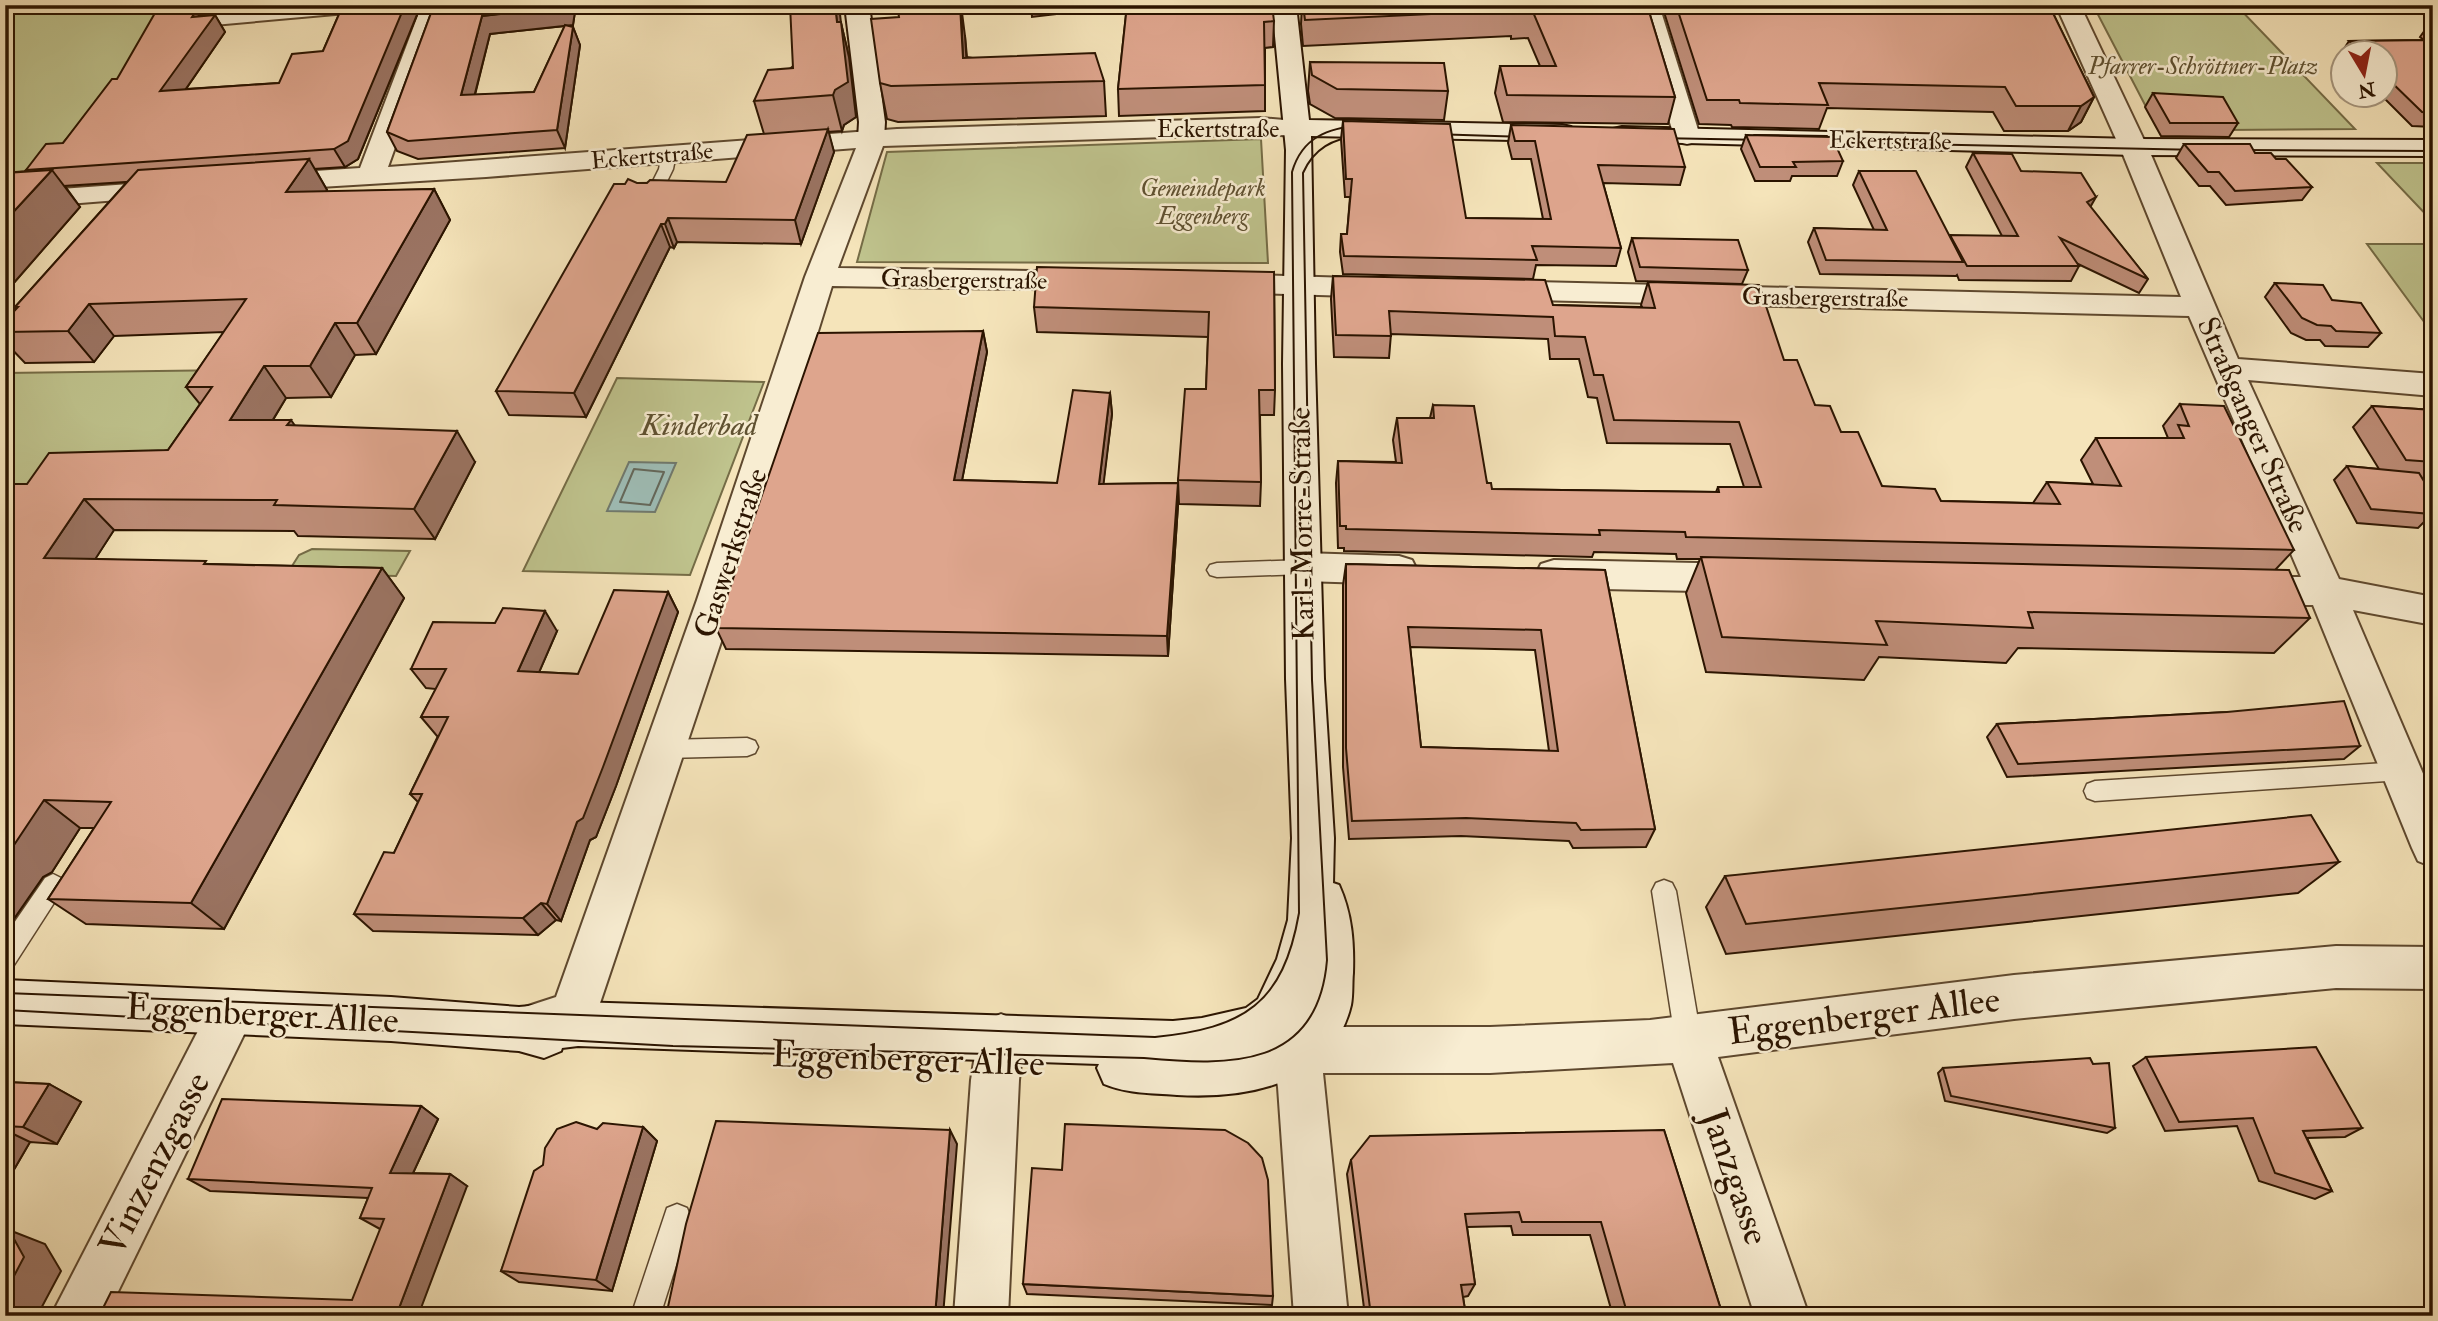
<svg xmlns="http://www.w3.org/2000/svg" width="2438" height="1321" viewBox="0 0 2438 1321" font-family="'IM FELL Double Pica',serif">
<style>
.green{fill:#bfc38d;stroke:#756c46;stroke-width:2}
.water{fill:#9ebdb6;stroke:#70796d;stroke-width:2}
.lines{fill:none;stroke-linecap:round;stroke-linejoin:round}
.shore{stroke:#64685b;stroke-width:2}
.lane-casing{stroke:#5e482e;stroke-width:3}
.street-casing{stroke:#5e482e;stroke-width:4}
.secondary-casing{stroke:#2b1400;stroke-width:4}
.lane{fill:#f8edd2;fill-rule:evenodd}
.street{fill:#f8edd2;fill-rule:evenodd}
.secondary{fill:#f8edd2;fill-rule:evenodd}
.tram{stroke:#2b1400;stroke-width:2}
.wall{fill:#bf8e79;stroke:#2b1400;stroke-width:2;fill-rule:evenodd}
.shaded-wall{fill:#9b7463;stroke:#2b1400;stroke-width:2}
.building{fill:#dea58d;stroke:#2b1400;stroke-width:2;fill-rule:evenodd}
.labels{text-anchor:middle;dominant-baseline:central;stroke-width:5;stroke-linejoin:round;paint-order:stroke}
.far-park-label{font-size:24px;font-style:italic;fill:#5f5131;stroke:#f8edd2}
.far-street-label{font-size:24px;fill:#2b1400;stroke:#f8edd2}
.park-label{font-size:30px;font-style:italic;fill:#5f5131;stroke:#f8edd2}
.street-label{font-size:30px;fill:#2b1400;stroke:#f8edd2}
.near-street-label{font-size:37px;fill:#2b1400;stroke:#f8edd2}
</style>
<rect width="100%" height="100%" fill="#f5e4ba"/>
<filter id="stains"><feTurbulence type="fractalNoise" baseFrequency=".00286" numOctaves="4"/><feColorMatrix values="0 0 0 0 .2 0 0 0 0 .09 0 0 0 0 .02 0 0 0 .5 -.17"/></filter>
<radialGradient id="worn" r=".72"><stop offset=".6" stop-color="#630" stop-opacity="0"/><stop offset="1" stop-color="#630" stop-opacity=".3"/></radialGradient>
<g class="green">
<path d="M5 5H169L75 142 5 191Z"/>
<path d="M2093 5H2236L2355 129 2225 130 2156 126Z"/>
<path d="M1261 139 1268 263 857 262 887 152Z"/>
<path d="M2377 163H2433V222Z"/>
<path d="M2367 244H2433V334Z"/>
<path d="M233 370 161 480 5 516V373Z"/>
<path d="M617 378 764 382 690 575 523 571Z"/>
<path d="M312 549 410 551 396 576 358 575 280 585 299 555Z"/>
</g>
<path class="water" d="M629 462 676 463 655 512 607 511Z"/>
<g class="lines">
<path class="shore" d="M634 469 664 472 650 505 620 502Z"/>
<g class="lane-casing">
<g id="lane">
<path d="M669 150 676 154 673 169 656 204H646L643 201 659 169 662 154Z"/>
<path d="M1303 560 1310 562 1313 567 1310 572 1303 574 1217 577 1210 575 1207 570 1210 565 1217 563Z"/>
<path d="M747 738 755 741 758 747 755 753 747 756 665 758 657 755 654 749 657 743 665 740Z"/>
<path d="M2401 762 2409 764 2412 771 2409 778 2401 780 2095 801 2087 798 2084 791 2087 784 2095 781Z"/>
<path d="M53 874 61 878 65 885 61 892 14 965 5 968V936L45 878Z"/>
<path d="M1664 880 1672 883 1676 891 1701 1038 1697 1047 1688 1050 1679 1047 1675 1038 1652 891 1656 883Z"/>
<path d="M677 1204 687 1208 691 1218 660 1316H631L667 1208Z"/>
</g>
</g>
<g class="street-casing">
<g id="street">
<path d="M276 5H370L366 10 358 12 169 29 160 27 157 22 160 17 169 15Z"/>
<path d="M422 5H446L388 167 897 129 1261 118 1307 122 1311 128 1307 134 1298 136 1261 134 883 146 838 268 1089 272 1100 275 1104 281 1100 287 1089 290 832 286 735 600 596 1015 589 1031 536 1047 519 1041 513 1025 519 1009 556 997 697 600 805 277 856 148 486 177 270 190 260 188 256 182 260 176 270 174 360 168Z"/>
<path d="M1635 5H1659L1700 136 1696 142 1687 144 1678 142 1674 136Z"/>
<path d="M2056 5H2080L2152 157 2238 359 2433 374V396L2248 380 2339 579 2433 597V625L2353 610 2433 797V867L2418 861 2412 848 2313 605H2246L2233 601 2228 591 2233 581 2246 577H2301L2189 316 1496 299 1485 297 1481 290 1485 283 1496 281 2181 297 2124 157Z"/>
<path d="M171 181 181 183 185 189 181 195 5 209V193Z"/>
<path d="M1223 274 1383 279 1394 281 1398 288 1394 295 1383 297 1223 292 1212 290 1208 283 1212 276Z"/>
<path d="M1303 553 1399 556 1412 560 1417 570 1412 580 1399 584 1303 581 1290 577 1285 567 1290 557Z"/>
<path d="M1554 560 1745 564 1758 568 1763 578 1758 588 1745 592 1554 588 1541 584 1536 574 1541 564Z"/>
<path d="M2336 946 2433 947V989L2336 988 2014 1019 1718 1057 1809 1316H1755L1673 1063 1490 1073H1323L1348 1316H1294L1278 1087 1273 1063 1257 1053 1251 1037 1257 1021 1274 1014 1300 1027H1490L1650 1020 2014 975Z"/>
<path d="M232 990 248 996 255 1012 106 1316H51L216 996Z"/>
<path d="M1001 1014 1018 1021 1024 1037 1019 1080 1008 1316H954L971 1080 978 1037 984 1021Z"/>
</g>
</g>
<g class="secondary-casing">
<g id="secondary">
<path d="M845 5H869L885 122 884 139 880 145 871 147 862 145 858 139 859 122Z"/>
<path d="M1272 5H1296L1309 120 1562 125 1571 127 1575 133 1571 139 1562 141 1311 136 1315 364 1324 679 1334 838 1333 883 1339 885C1352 914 1354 942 1353 973 1352 983 1353 995 1351 1005 1332 1085 1246 1099 1177 1095 1152 1093 1128 1094 1104 1084L1097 1068 1099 1064 578 1046 562 1048 561 1051 544 1058 519 1051 391 1041 5 1024V980L391 997 519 1007 578 1002 1173 1021 1202 1018 1246 1008 1258 999 1277 959 1288 920 1292 838 1286 679 1283 364 1286 150Z"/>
<path d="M1622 127 2134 139 2433 140V156L2134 155 1613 141 1609 135 1613 129Z"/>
</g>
</g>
<use href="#lane" class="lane"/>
<use href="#street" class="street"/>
<use href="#secondary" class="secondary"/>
<g class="tram">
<path d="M1432 134 1530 137"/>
<path d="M1754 135 1827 136"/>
<path d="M1656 138 1764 140"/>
<path d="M1817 142 2202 150"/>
<path d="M2191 144H2243"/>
<path d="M2233 150 2433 151"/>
<path d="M5 993 1155 1037C1244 1028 1283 1004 1299 913L1292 172C1302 137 1328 128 1362 125"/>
<path d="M5 1010 673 1046 1144 1058C1230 1066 1318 1069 1327 960L1312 680 1303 173C1314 148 1333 139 1359 135"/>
</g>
</g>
<g class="wall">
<path d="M343 5H421L358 159 345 167 315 169 327 190V192L434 189 450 220 376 354 355 355 331 397 286 398 273 420 295 426 475 462 435 539 298 536 294 531 114 530 95 559 209 564 382 568 404 598 224 929 86 924 48 899 94 828H80L52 872 43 877 9 926H5V484H27L168 450 200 404 186 387 224 332 114 336 94 362 25 363 5 342V332L16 308 15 307 127 182 65 186 80 207 5 293V173L28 171 26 170 63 143 117 79 199 16 215 15 225 32 186 89 279 83 323 51Z"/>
<path d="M434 5H576L573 25 568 26 573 27 580 45 565 148 418 159 397 151 387 132ZM565 26 534 92 475 95 490 34Z"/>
<path d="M1127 5 1274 21 1273 47 1265 48V111L1119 116 1118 89Z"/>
<path d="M1302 5H1647L1675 97 1668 124 1503 122 1495 93 1500 66H1540L1528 38 1511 39V36L1303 46 1301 24Z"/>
<path d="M1665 5H2049L2094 97 2081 122 2068 131H2004L1993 112 1827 108 1819 129 1732 127 1731 125 1699 124 1664 12Z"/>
<path d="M2406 5H2433V13Z"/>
<path d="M899 17 965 36 967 57 1104 81 1106 116 898 122 887 119 880 83Z"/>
<path d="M841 23 849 57 856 117 844 125 842 131 828 132 834 152 801 244 677 242 674 248 670 247 586 417 509 415 496 391 625 184 637 183 726 182 764 134 754 101Z"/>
<path d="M2430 23H2433V127L2412 126 2380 94H2385V52H2343V58L2340 55 2349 41 2424 40 2420 37Z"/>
<path d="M1310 62 1448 91 1444 120 1335 118 1310 104 1308 91Z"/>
<path d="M2153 93 2238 123 2229 137 2161 136 2145 107Z"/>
<path d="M1343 121 1466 218 1543 219 1531 159H1512L1508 143 1511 125 1685 167 1680 185 1603 183 1621 248 1616 266 1536 265 1533 279 1343 274 1340 252 1341 234H1347L1350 197H1345L1341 139Z"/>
<path d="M1746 135 1843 161 1837 176H1792L1790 181H1755L1741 149Z"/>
<path d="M2184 144 2255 153 2276 159 2312 187 2302 200 2226 205 2210 186H2199L2176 158Z"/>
<path d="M1973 153 2021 171 2090 207 2148 279 2139 293 2078 264 2079 266 2071 281 1959 280 1957 275 1956 276 1820 274 1808 242 1814 228 1874 230 1853 185 1859 171 1950 236H2002L1966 167Z"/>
<path d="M1632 238 1748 270 1742 284 1636 281 1628 252Z"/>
<path d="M1274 272 1275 390 1274 415H1260L1261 482 1260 506 1179 504 1178 480 1206 389 1208 337 1037 332 1034 307Z"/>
<path d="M1333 276 1553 305 1642 307 1641 305 1648 282 1784 360 1815 405 1841 432 1882 486 1941 501 2033 503 2047 482 2093 484 2081 460 2096 438H2168L2163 426 2180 404 2294 550 2275 570 2310 618 2274 653 2018 648 2006 663 1879 657 1864 680 1706 672 1686 593 1700 559H1677L1676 554 1594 552 1592 557 1344 551V548H1338L1336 483 1338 461 1396 462 1393 440 1397 418H1430L1433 405 1492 489 1716 492 1718 487H1744L1730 444 1607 443 1597 398 1588 397 1579 359H1550L1548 339 1391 334 1389 358 1334 357 1331 299Z"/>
<path d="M2275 283 2332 300 2381 333 2368 347 2325 346 2320 340H2306L2291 333 2265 297Z"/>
<path d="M983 331 987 352 962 480 1057 483 1110 393 1112 414 1103 484 1178 483V505L1168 656 726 649 716 628Z"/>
<path d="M2372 406 2433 410V485L2425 484 2433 496V507L2430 510 2432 514 2418 528 2357 523 2334 480 2347 466 2379 469 2353 427Z"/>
<path d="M1346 564 1605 570 1655 829 1646 847 1573 848 1569 841 1461 836 1349 839 1343 767V585ZM1410 647 1535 650 1549 751 1421 747Z"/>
<path d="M668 592 678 612 616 786 596 837 590 840 561 921 556 920 538 935 373 931 354 914 394 853 418 802 410 794 438 736H437L421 717 436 689 426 688 411 669 557 631 539 672 578 674Z"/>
<path d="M2227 712 2360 746 2344 759 2007 777 1987 737 1997 724Z"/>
<path d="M2339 862 2298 893 1726 954 1706 907 1725 876Z"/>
<path d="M2146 1057 2362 1128 2345 1137 2307 1138 2332 1191 2315 1199 2259 1181 2237 1126 2165 1131 2133 1066Z"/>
<path d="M1943 1068 2115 1128 2107 1133 1945 1101 1938 1073Z"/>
<path d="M5 1082 49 1084 81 1102 57 1144 30 1142 5 1185Z"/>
<path d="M421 1106 438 1119 413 1173 450 1174 467 1186 380 1229 360 1218 368 1198 210 1191 188 1179Z"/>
<path d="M643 1127 657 1141 612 1291 519 1282 501 1271 543 1165 597 1129Z"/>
<path d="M1664 1130 1723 1316H1613L1590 1235H1513L1511 1226 1467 1227 1475 1284 1468 1296 1463 1297 1466 1316H1365L1347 1174 1351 1160Z"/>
<path d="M1023 1284 1273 1296 1272 1305 1027 1294Z"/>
</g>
<g class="shaded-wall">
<path d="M175 5H220L218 8 178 11Z"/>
<path d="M405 5H421L358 159 345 167 334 149Z"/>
<path d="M567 5H576L573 25 490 34 470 113 461 95 482 16Z"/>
<path d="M835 5H839L841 23 849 57 856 117 844 125 842 131 833 95 837 22Z"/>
<path d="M961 5 965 36 968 84 963 58Z"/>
<path d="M1031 5H1074L1075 12 1032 17Z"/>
<path d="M196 11 206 27 215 15 225 32 172 109 160 91 192 17Z"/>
<path d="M573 27 580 45 565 148 557 130Z"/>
<path d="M2094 97 2081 122 2068 131 2081 106Z"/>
<path d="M828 129 834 152 801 244 795 220Z"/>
<path d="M309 159 327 190 306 224 286 192Z"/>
<path d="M52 170 80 207 5 293V221Z"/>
<path d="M434 189 450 220 376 354 357 323Z"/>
<path d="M2096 197 2088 211 2087 202Z"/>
<path d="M668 218 677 242 674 248 665 224Z"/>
<path d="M661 224 670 247 586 417 574 393Z"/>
<path d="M89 304 114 336 94 362 68 331Z"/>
<path d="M335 323 355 355 331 397 310 366Z"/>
<path d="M983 331 987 352 958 501 954 480Z"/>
<path d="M264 366 286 398 254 451 230 420Z"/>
<path d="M1110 393 1112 414 1101 505 1099 484Z"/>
<path d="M291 420 313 451 287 425Z"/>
<path d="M457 431 475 462 435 539 414 509Z"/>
<path d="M1178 483V505L1168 656 1167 636Z"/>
<path d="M84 499 114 530 76 589 44 558Z"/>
<path d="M382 568 404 598 224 929 191 903Z"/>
<path d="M668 592 678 612 616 786 596 837 590 840 561 921 547 904 577 822Z"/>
<path d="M545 611 557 631 531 691 518 671Z"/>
<path d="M44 800 80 828 52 872 43 877 9 926 5 923V850Z"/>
<path d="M541 903 556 920 538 935 523 918Z"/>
<path d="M49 1084 81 1102 57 1144 23 1127Z"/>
<path d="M421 1106 438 1119 408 1184 390 1173Z"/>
<path d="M643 1127 657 1141 612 1291 596 1280Z"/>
<path d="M5 1130 30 1142 5 1185Z"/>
<path d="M950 1130 957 1144 943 1316H935Z"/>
<path d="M450 1174 467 1186 418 1316H396Z"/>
<path d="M9 1230 45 1244 61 1271 37 1316H5V1293Z"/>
</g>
<g class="building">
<path d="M343 5H405L348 141 334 149 26 170 46 144 63 143 112 79H117L155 13 196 11 192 17 215 15 160 91 279 83 292 54 323 51Z"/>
<path d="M434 5H567L566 7 482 16 461 95 534 92 565 25 573 27 557 130 408 141 387 132Z"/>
<path d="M790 5H835L837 22H841L848 82 835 90 833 95 754 101 768 70 793 68Z"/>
<path d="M897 5H960L963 58 1095 53 1104 81 891 86 880 83 871 19 899 17Z"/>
<path d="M1127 5H1272L1274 21 1264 22 1265 85 1118 89Z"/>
<path d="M1303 5H1647L1675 97 1507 95 1500 66H1556L1533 12 1516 13V10L1305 20Z"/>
<path d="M1676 5H2049L2094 97 2081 106H2016L2005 87 1819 83 1828 105 1740 103 1739 100H1707Z"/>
<path d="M2433 40V113L2422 112 2385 76V52H2361L2349 41Z"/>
<path d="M1310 62 1444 63 1448 91 1337 89 1312 75Z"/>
<path d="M2153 93 2223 97 2238 123H2170Z"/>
<path d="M1343 121 1450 124 1466 218 1551 219 1535 141H1515L1511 125 1674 129 1685 167 1598 165 1621 248 1532 246 1537 260 1344 256 1341 234H1347L1352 179H1346Z"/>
<path d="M828 129 795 220 668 218 665 224H661L574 393 496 391 614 184H625L628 179 637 183H647L650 180 726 182 747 135Z"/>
<path d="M1746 135 1832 137 1843 161 1793 162 1796 167H1760Z"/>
<path d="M2184 144H2250L2255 153H2271L2276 159H2286L2312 187 2235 191 2219 172H2208Z"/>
<path d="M1973 153 2012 154 2021 171 2081 173 2096 197 2087 202 2148 279 2060 238 2079 266H1967L1950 235 2018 236Z"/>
<path d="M309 159 286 192 434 189 357 323H335L310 366H264L230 420H291L287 425 457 431 414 509 274 505 277 500 84 499 44 558 206 561 204 564 382 568 191 903 48 899 111 802 44 800 14 845 5 850V484H27L49 453 168 450 212 387H186L246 299 89 304 68 331 5 332V321L18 307H15L138 170Z"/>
<path d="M52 170 5 221V173Z"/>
<path d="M1859 171H1916L1963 262 1826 260 1814 228 1887 230Z"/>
<path d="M1632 238 1738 240 1748 270 1640 267Z"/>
<path d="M1037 267 1274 272 1275 390H1259L1261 482 1178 480 1185 389H1206L1209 312 1034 307Z"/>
<path d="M1333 276 1545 280 1553 305 1655 308 1648 282 1759 285 1784 360H1797L1815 405 1830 406 1841 432H1858L1882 486 1935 489 1941 501 2060 504 2047 482 2121 486 2096 438H2184L2178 425 2189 426 2180 404 2224 406 2294 550 1686 537 1685 532 1599 530 1600 535 1346 529V526H1340L1338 461 1402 463 1397 418H1434L1433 405 1474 406 1487 483H1491L1492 489 1719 492 1718 487H1761L1739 422 1614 420 1603 375H1594L1585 337 1555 336 1553 317 1389 311 1391 336 1336 335Z"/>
<path d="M2275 283 2323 285 2332 300 2361 303 2381 333 2336 331 2331 326 2317 325 2302 318Z"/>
<path d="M983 331 954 480 1057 483 1073 390 1110 393 1099 484 1178 483 1167 636 716 628 818 333Z"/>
<path d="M2372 406 2433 410V462L2406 460Z"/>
<path d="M2347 466 2419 473 2433 496V503L2425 502 2432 514 2371 509Z"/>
<path d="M1701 557 2289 570 2310 618 2028 612 2033 628 1876 621 1887 645 1722 637Z"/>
<path d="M1346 564 1605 570 1655 829 1581 830 1576 823 1466 818 1352 821 1346 748ZM1408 627 1541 630 1558 751 1421 747Z"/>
<path d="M614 590 668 592 603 767 583 818 577 822 547 904 541 903 523 918 354 914 384 852 394 853 422 794H410L448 717H421L446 669H411L433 622 495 623 503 608 545 611 518 671 578 674Z"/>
<path d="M2344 701 2360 746 2018 764 1997 724 2227 712Z"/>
<path d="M2311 815 2339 862 1746 924 1725 876Z"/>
<path d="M2316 1047 2362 1128 2303 1131 2332 1191 2275 1173 2253 1118 2179 1122 2146 1057Z"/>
<path d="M2090 1058 2093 1064 2109 1063 2115 1128 1951 1096 1943 1068Z"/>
<path d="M5 1082 49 1084 23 1127 5 1126Z"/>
<path d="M222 1099 421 1106 390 1173 450 1174 396 1316H99L111 1292 352 1300 384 1219 360 1218 372 1188 188 1179Z"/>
<path d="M716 1121 950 1130 935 1316H666L686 1224Z"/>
<path d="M576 1122 597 1129 603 1123 643 1127 596 1280 501 1271 534 1171 543 1165 545 1148 557 1129Z"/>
<path d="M1065 1124 1225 1130 1248 1143 1262 1158 1268 1180 1273 1296 1023 1284 1032 1168 1062 1170Z"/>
<path d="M1664 1130 1723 1316H1628L1601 1222H1522L1519 1212 1465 1214 1475 1284 1461 1285 1466 1316H1371L1351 1160 1370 1136Z"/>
<path d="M5 1230H9L24 1257 5 1293Z"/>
</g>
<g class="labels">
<g class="far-park-label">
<text x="2203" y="66">Pfarrer-Schröttner-Platz</text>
<text x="1203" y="188">Gemeindepark<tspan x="1203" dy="28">Eggenberg</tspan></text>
</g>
<g class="far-street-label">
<text x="1218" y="129">Eckertstraße</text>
<text transform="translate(1890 141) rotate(1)">Eckertstraße</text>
<text transform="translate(652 156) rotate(-5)">Eckertstraße</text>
<text transform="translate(964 280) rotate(1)">Grasbergerstraße</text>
<text transform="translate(1825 298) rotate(1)">Grasbergerstraße</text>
</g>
<g class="park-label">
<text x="699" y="425">Kinderbad</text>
</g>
<g class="street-label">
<text transform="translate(2253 425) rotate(66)">Straßganger Straße</text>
<text transform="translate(1302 524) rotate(-91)">Karl-Morre-Straße</text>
<text transform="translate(731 553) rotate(-72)">Gaswerkstraße</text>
</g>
<g class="near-street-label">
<text transform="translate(262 1014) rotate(3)">Eggenberger Allee</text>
<text transform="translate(1864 1016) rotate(-7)">Eggenberger Allee</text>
<text transform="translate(908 1059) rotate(2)">Eggenberger Allee</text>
<text transform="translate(155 1164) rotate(-63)">Vinzenzgasse</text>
<text transform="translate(1735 1177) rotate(71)">Janzgasse</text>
</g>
</g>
<rect width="2438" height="1321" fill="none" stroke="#f5e4ba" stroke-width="28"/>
<rect x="7" y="7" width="2424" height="1307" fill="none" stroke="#2b1400" stroke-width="3.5"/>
<rect x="14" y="14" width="2410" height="1293" fill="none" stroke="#2b1400" stroke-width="2"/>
<g transform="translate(2364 74) rotate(170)"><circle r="33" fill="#f8edd2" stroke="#a6967e" stroke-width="2"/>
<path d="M0-5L12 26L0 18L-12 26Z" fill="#8f2418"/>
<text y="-10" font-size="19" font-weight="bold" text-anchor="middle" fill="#2b1400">N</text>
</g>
<rect width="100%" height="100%" filter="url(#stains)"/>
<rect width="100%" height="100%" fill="url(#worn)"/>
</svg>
